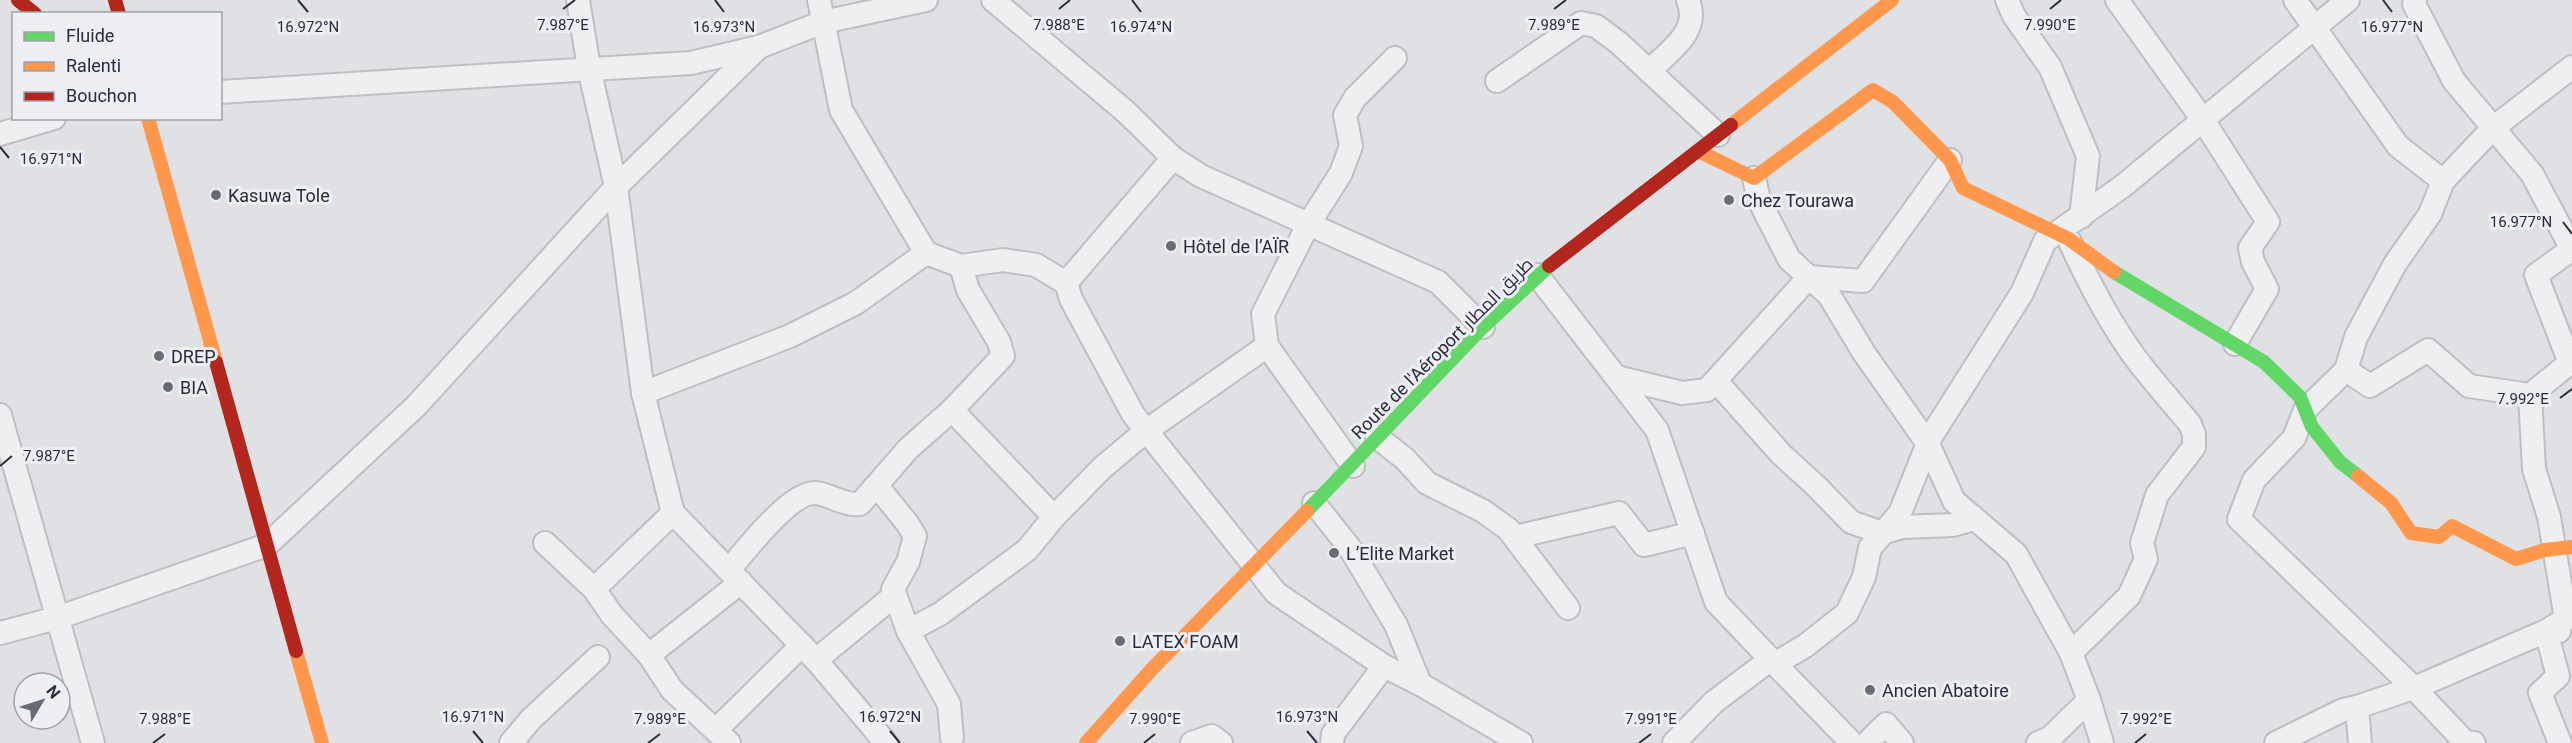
<svg xmlns="http://www.w3.org/2000/svg" width="2572" height="743" viewBox="0 0 2572 743" font-family="Roboto,Cairo,sans-serif">
<style>
.lines{fill:none;stroke-linecap:round;stroke-linejoin:round}
.street-casing{stroke:#bebfc2;stroke-width:26}
.street{stroke:#efeff1;stroke-width:22}
.fast{stroke:#63d668;stroke-width:14}
.slow{stroke:#ff974d;stroke-width:14}
.jam{stroke:#b3261e;stroke-width:14}
.ticks{fill:none;stroke:#292c3c;stroke-width:2}
.poi-dot{fill:#696b77;stroke:#edeff4;stroke-width:2}
.labels{text-anchor:middle;dominant-baseline:central;stroke-width:6;stroke-linejoin:round;paint-order:stroke}
.poi-label{font-size:18px;fill:#292c3c;stroke:#edeff4;text-anchor:start}
.street-label{font-size:18px;fill:#292c3c;stroke:#edeff4}
.ticks-label{font-size:15px;text-anchor:middle;fill:#292c3c;stroke:#edeff4;stroke-width:6;stroke-linejoin:round;paint-order:stroke}
</style>
<rect width="100%" height="100%" fill="#e0e1e4"/>
<g class="lines">
<g class="street-casing">
<g id="street">
<path d="M578 0 589 68 616 187 643 393 673 513 594 589 612 615 649 655 741 582"/>
<path d="M819 0 841 110 926 253 961 266 1003 260 1036 265 1066 283 1071 299 1133 414 1276 593 1384 666 1420 684 1521 743"/>
<path d="M993 0 1126 112 1173 158 1201 176 1438 282 1483 327"/>
<path d="M2007 0 2014 16 2050 67 2088 156 2081 217"/>
<path d="M2117 0 2203 120 2268 222 2250 248 2253 262 2267 289 2235 344"/>
<path d="M2295 0 2398 146 2443 181"/>
<path d="M2415 0 2414 4 2454 81 2532 174 2572 249"/>
<path d="M1649 71C1669 51 1701 32 1688 0"/>
<path d="M1497 81 1581 23 1596 26 1619 43 1718 135"/>
<path d="M220 92 691 63 759 47 823 22 926 0"/>
<path d="M0 134 54 118"/>
<path d="M1754 178 1759 200 1789 259 1829 295 1864 353 1928 444 1954 501 2016 554 2071 653"/>
<path d="M1537 275 1657 430 1716 602 1775 664"/>
<path d="M1066 283 1173 158"/>
<path d="M2570 363 2536 275 2572 249"/>
<path d="M2346 370 2370 386 2428 350 2469 386 2530 395"/>
<path d="M1616 377 1682 393 1707 390 1809 277 1863 281 1950 160"/>
<path d="M1716 381 1781 454 1816 486 1851 522 1882 533 1902 527 1953 525 1974 519"/>
<path d="M643 393 790 336 856 303 926 253"/>
<path d="M952 410 1054 517 1102 468 1146 431 1267 346"/>
<path d="M0 415 93 743"/>
<path d="M1377 437 1405 459 1427 483 1483 511 1508 529 1568 608"/>
<path d="M1353 466 1267 346 1263 314 1308 225 1341 173 1351 146 1345 115 1355 98 1395 58"/>
<path d="M877 486 907 523 915 536 908 562 893 589 908 631 949 704 952 738"/>
<path d="M1314 503 1350 548 1396 625 1420 684"/>
<path d="M673 513 816 660 886 743"/>
<path d="M1515 537 1619 513 1644 545 1693 533"/>
<path d="M545 543 594 589"/>
<path d="M729 570C744 552 790 492 815 493 830 494 844 506 860 504L909 448 952 410 1003 356 999 342 968 290 961 266"/>
<path d="M908 631 940 614 1027 550 1054 517"/>
<path d="M0 633 57 618 267 545 416 406 616 187 759 47"/>
<path d="M649 655 672 690 729 743"/>
<path d="M816 660 895 595"/>
<path d="M2089 700 2102 743"/>
<path d="M716 730 802 645"/>
<path d="M511 743 531 719 598 657"/>
<path d="M1192 743 1212 736 1221 743"/>
<path d="M1332 743 1333 734 1384 666"/>
<path d="M1674 743 1714 702 1771 659"/>
<path d="M1852 743 1775 664 1805 646 1847 613 1864 577 1870 548 1900 513 1930 438 2022 293 2045 241 2123 186 2348 0"/>
<path d="M1867 743 1886 724 1902 743"/>
<path d="M2038 743 2050 738 2089 700 2071 653 2129 596 2146 559 2142 543 2157 495 2194 447V434L2190 424C2171 401 2151 379 2134 356 2108 320 2088 281 2070 242"/>
<path d="M2276 743 2343 710 2357 707"/>
<path d="M2360 743 2357 707 2419 686 2546 631H2559"/>
<path d="M2474 743 2465 742 2414 688 2239 519 2254 480 2294 438 2305 410 2346 370 2356 337 2395 264 2430 214 2443 181 2493 128 2572 67"/>
<path d="M2560 743 2540 693 2558 676 2546 631 2566 619 2549 517 2534 469 2530 395 2572 361"/>
</g>
</g>
<use href="#street" class="street"/>
<g class="fast">
<path d="M2114 272 2264 362 2300 397 2312 427 2340 462 2358 476"/>
<path d="M1307 511 1483 327 1549 266"/>
</g>
<g class="slow">
<path d="M148 118 216 362"/>
<path d="M1731 125 1892 0"/>
<path d="M1698 151 1754 178 1873 90 1893 102 1950 160 1963 188 2069 239 2114 272"/>
<path d="M2358 476 2391 503 2411 533 2439 537 2452 526 2516 559 2545 550 2572 547"/>
<path d="M296 651 322 743"/>
<path d="M1086 743 1152 669 1307 511"/>
</g>
<g class="jam">
<path d="M18 0 35 14"/>
<path d="M115 0 119 14"/>
<path d="M1549 266 1731 125"/>
<path d="M216 362 296 651"/>
</g>
</g>
<path class="ticks" d="M298 0 308 12M715 0 724 12M1132 0 1141 12M2383 0 2392 12M563 9 575 0M1059 9 1070 0M1554 9 1566 0M2050 9 2061 0M0 147 9 158M2563 222 2572 234M2560 398 2572 389M0 466 12 456M473 731 483 743M890 731 900 743M1307 731 1317 743M153 743 165 734M648 743 660 734M1144 743 1155 734M1639 743 1651 734M2135 743 2146 734"/>
<g class="poi-dot">
<circle cx="216" cy="195" r="6"/>
<circle cx="1729" cy="200" r="6"/>
<circle cx="1171" cy="246" r="6"/>
<circle cx="159" cy="356" r="6"/>
<circle cx="168" cy="387" r="6"/>
<circle cx="1334" cy="553" r="6"/>
<circle cx="1120" cy="641" r="6"/>
<circle cx="1870" cy="690" r="6"/>
</g>
<g class="labels">
<g class="poi-label">
<text x="228" y="195">Kasuwa Tole</text>
<text x="1741" y="200">Chez Tourawa</text>
<text x="1183" y="246">Hôtel de l’AÏR</text>
<text x="171" y="356">DREP</text>
<text x="180" y="387">BIA</text>
<text x="1346" y="553">L’Elite Market</text>
<text x="1132" y="641">LATEX FOAM</text>
<text x="1882" y="690">Ancien Abatoire</text>
</g>
<g class="street-label">
<text transform="translate(1442 348) rotate(-45)">Route de l'Aéroport طريق المطار</text>
</g>
</g>
<g class="ticks-label">
<text x="563" y="30">7.987°E</text>
<text x="1059" y="30">7.988°E</text>
<text x="1554" y="30">7.989°E</text>
<text x="2050" y="30">7.990°E</text>
<text x="308" y="32">16.972°N</text>
<text x="724" y="32">16.973°N</text>
<text x="1141" y="32">16.974°N</text>
<text x="2392" y="32">16.977°N</text>
<text x="51" y="164">16.971°N</text>
<text x="2521" y="227">16.977°N</text>
<text x="2523" y="404">7.992°E</text>
<text x="49" y="461">7.987°E</text>
<text x="473" y="722">16.971°N</text>
<text x="890" y="722">16.972°N</text>
<text x="1307" y="722">16.973°N</text>
<text x="165" y="724">7.988°E</text>
<text x="660" y="724">7.989°E</text>
<text x="1155" y="724">7.990°E</text>
<text x="1651" y="724">7.991°E</text>
<text x="2146" y="724">7.992°E</text>
</g>
<rect x="12" y="12" width="210" height="108" fill="#edeff4" stroke="#9fa1aa" stroke-width="1.5"/>
<rect x="24" y="32" width="30" height="9" fill="#63d668" stroke="#9fa1aa" stroke-width="1.5"/>
<text x="66" y="42" font-size="18" fill="#292c3c">Fluide</text>
<rect x="24" y="62" width="30" height="9" fill="#ff974d" stroke="#9fa1aa" stroke-width="1.5"/>
<text x="66" y="72" font-size="18" fill="#292c3c">Ralenti</text>
<rect x="24" y="92" width="30" height="9" fill="#b3261e" stroke="#9fa1aa" stroke-width="1.5"/>
<text x="66" y="102" font-size="18" fill="#292c3c">Bouchon</text>
<g transform="translate(42 701) rotate(51)"><circle r="28" fill="#edeff4" stroke="#9fa1aa" stroke-width="1.5"/>
<path d="M0-4.5L10 22L0 15L-10 22Z" fill="#696b77"/>
<text y="-9" font-size="16" font-weight="bold" text-anchor="middle" fill="#292c3c">N</text>
</g>
</svg>
